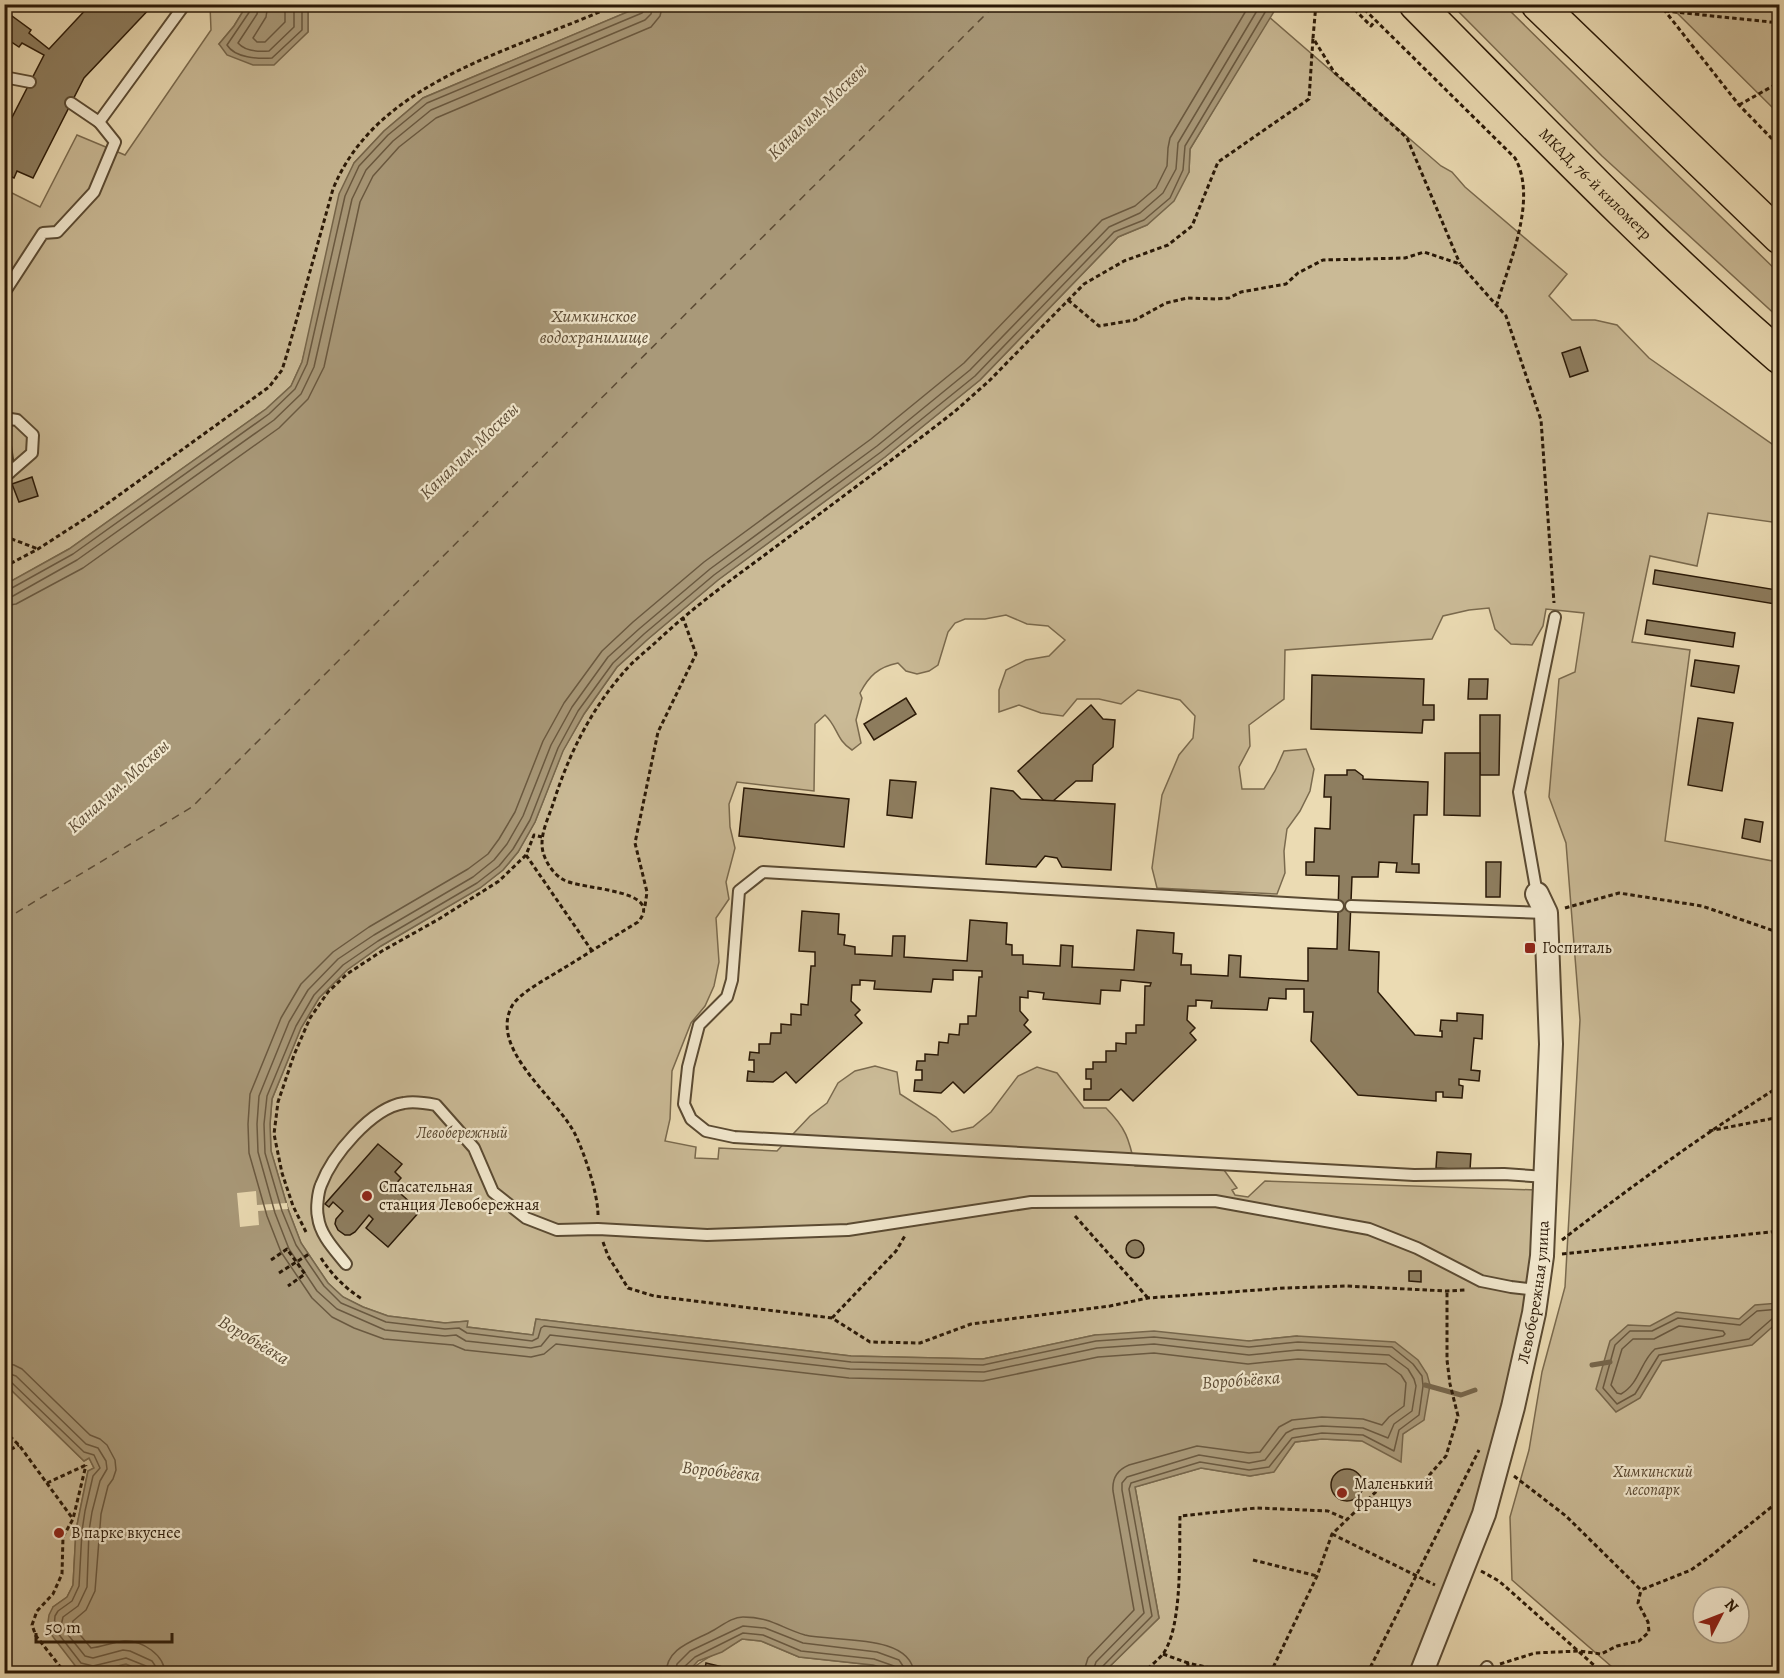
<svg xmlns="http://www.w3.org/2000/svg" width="1784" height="1678" viewBox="0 0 1784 1678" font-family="Alegreya,serif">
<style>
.green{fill:#caba96;stroke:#7a6a4e;stroke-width:1.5;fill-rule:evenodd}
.water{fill:#a99979;stroke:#76664b;stroke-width:1.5}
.pier{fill:#ebdbb3}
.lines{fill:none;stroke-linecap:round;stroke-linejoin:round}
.shore{stroke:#6a5940;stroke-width:1.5}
.stream{stroke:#76664b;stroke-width:5}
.ferry{stroke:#5d4c35;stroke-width:1.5;stroke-dasharray:8 6;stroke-linecap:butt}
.building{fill:#8e7e60;stroke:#2a1907;stroke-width:1.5}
.service-casing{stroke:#5a4a32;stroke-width:14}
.minor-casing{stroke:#5a4a32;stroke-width:26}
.trunk-casing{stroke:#2a1907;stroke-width:36}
.path{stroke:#2a1907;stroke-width:3;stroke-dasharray:4.5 3;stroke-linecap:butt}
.service{stroke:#f2e8ce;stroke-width:10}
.minor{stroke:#f2e8ce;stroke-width:22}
.trunk{stroke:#ebdbb3;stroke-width:33}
.poi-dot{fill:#8f2418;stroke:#f2e8ce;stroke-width:2}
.labels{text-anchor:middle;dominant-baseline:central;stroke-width:4.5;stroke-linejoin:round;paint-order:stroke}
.street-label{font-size:16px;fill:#2a1907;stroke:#f2e8ce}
.poi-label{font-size:16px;fill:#2a1907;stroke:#f2e8ce;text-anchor:start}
.park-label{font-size:16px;font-style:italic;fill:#5a4932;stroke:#f2e8ce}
.water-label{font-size:18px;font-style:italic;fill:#5d4c35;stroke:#f2e8ce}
</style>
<rect width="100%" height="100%" fill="#ebdbb3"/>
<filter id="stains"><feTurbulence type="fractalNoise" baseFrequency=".00333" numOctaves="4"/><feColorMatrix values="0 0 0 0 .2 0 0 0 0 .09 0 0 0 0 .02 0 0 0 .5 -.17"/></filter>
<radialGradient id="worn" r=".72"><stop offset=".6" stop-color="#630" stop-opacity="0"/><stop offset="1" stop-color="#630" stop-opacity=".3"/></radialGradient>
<g class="green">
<path d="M210 5H245V8L234 26 219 44 274 64 308 32V5H644L423 98 384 131 354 163 302 362 291 386 266 409 69 549 5 585 4 189 40 207 77 135 125 155 211 30Z"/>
<path d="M1452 5H1504L1628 127 1779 273V318L1602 156Z"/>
<path d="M1669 5H1779V114Z"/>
<path d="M1269 17 1441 166 1452 172 1465 187 1567 274 1549 296 1572 320H1595L1617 325 1649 358 1779 449V523L1708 513 1697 566 1650 556 1632 642 1690 650 1665 841 1773 861 1779 798V1673H1619L1512 1580 1510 1517 1529 1450 1542 1372 1565 1287 1580 1020 1566 843 1549 797 1559 679 1575 672 1584 613 1546 609 1543 626 1532 645 1511 644 1495 629 1489 608 1469 610 1443 616 1432 639 1285 650 1284 699 1249 725 1250 746 1239 767 1242 789H1264L1275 771 1284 751 1306 749 1314 769 1310 791 1300 811 1287 829 1284 851 1285 873 1277 894 1157 888 1152 868 1162 795 1179 755 1193 738 1195 716 1180 700 1138 690 1121 704 1099 699H1077L1063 716 1041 713 1019 705 999 712V690L1006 670 1026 660 1049 656 1065 640 1048 626 1027 624 1006 615 985 619H965L955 623 948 632 938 665 929 671 917 674 906 671 898 663C878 667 869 676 860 693L862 698 856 720 861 743 852 750C836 740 838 727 825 715L815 724 814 791 737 782 729 804 730 827 735 848 726 882 729 899 716 918 719 962 714 986 705 1006 691 1023 672 1071 670 1119 665 1141 696 1147 695 1158 718 1159 719 1148 777 1151 810 1116 827 1103 838 1083 855 1071 875 1066 897 1072 900 1094 936 1117 952 1132 973 1127 991 1112 1018 1076 1037 1067 1057 1073 1084 1108H1106C1126 1128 1129 1139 1135 1166L1224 1170 1237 1188 1232 1190 1235 1195 1248 1197 1265 1181 1536 1190 1527 1311 1480 1498 1411 1673H1103L1159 1618 1135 1487 1201 1468 1250 1476 1273 1472 1295 1442 1322 1439 1362 1441 1403 1434 1424 1419 1297 1336 1249 1341 1095 1335 983 1359 851 1356 536 1319 533 1335 467 1327V1321L445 1323 388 1316 363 1307 343 1297 328 1283 301 1243 288 1209 271 1151 270 1124 272 1099 301 1028 319 998 347 970 381 946 480 888 503 870 518 852 535 822 563 750 584 714 617 667 648 639 718 580 885 457 980 380 1118 237 1147 225 1189 172 1190 149ZM1703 1597H1739V1633H1703Z"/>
<path d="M5 1384 84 1461 89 1458 94 1468 88 1471 76 1530 73 1585 67 1597 53 1607 92 1672 126 1664 149 1673H5Z"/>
<path d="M742 1639 761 1641 799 1657 873 1665 900 1673 686 1674C702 1658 723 1651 742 1639Z"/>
</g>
<g class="water">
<path d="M245 5H308V32L274 65H253L227 55 219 44 234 26 245 8Z"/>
<path d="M644 5H1278L1190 149 1189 172 1174 201 1147 225 1118 237 980 380 885 457 718 580 648 639 617 667 584 714 563 751 535 822 518 852 503 870 480 888 381 946 347 970 319 998 301 1028 272 1099 270 1124 271 1151 288 1209 301 1243 328 1283 343 1297 363 1307 388 1316 445 1323 468 1321 467 1327 533 1335 536 1319 851 1356 983 1359 1095 1335 1154 1331 1249 1341 1297 1336 1395 1342 1418 1360 1427 1374 1430 1385 1424 1420 1403 1434 1401 1462 1362 1441 1322 1439 1295 1442 1274 1472 1250 1476 1201 1468 1135 1487 1159 1618 1103 1673H900L873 1665 799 1657 761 1641 742 1639 722 1652 698 1661 686 1674H149L126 1664 92 1672 77 1668 47 1629 49 1615 53 1607 67 1597 73 1585 76 1530 88 1471 94 1468 89 1458 84 1461 5 1384 4 585 69 549 266 409 291 386 302 362 339 194 354 163 384 131 423 98Z"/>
<path d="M1779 1303V1321L1752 1345 1662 1361 1640 1398 1616 1412 1596 1389 1610 1341 1628 1325 1650 1326 1676 1312 1739 1319 1755 1305Z"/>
</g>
<path class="pier" d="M256 1191 257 1205 287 1203 288 1209 258 1211 259 1225 240 1227 237 1193Z"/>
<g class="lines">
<g class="shore">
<path d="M251 4 250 11 227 45C235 58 258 59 272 58L302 30V4"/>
<path d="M259 4 257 14 238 43C245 51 258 52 269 51L294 27V4"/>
<path d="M268 4 266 17 253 38 257 42H265L285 22V4"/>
<path d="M4 589H10L73 554 269 414 295 389 307 364 345 196 359 166 388 135 427 103 642 13 645 9 646 4"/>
<path d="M4 597 13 596 77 560 274 420 301 394 314 367 352 199 366 170 393 141 431 110 645 20 651 14 653 4"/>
<path d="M4 606 16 604 83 568 279 428 308 399 324 367 360 202 373 176 399 147 436 118 651 27 660 16 663 4"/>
<path d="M1780 1309 1757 1311 1740 1325 1678 1318 1652 1331H1630L1615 1345 1603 1388 1617 1404 1635 1394 1659 1355 1749 1339 1773 1318 1780 1317"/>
<path d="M1679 1326 1723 1331 1725 1334 1723 1336 1655 1349C1640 1362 1640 1383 1621 1394L1617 1393 1611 1385 1622 1349 1633 1339H1654Z"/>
<path d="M4 1363 14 1365 22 1369 90 1435 100 1439 107 1445 115 1460 116 1470 113 1479 108 1486 101 1514 95 1591 86 1610 73 1621 72 1625 91 1648C102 1647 113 1642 124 1641 142 1640 165 1655 165 1674"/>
<path d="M4 1372 16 1376 86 1444 98 1448 106 1461 107 1469 100 1481 92 1512 89 1531 87 1587 78 1606 63 1617 61 1626 85 1656 93 1658 123 1650 130 1651 152 1661 156 1667V1674"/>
<path d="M4 1380 11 1382 84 1452 94 1455 100 1468 93 1476 85 1511 82 1531 79 1586 72 1601 58 1611 55 1616 54 1628 81 1663 93 1666 126 1658 146 1666 149 1674"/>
<path d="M666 1674C666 1647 695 1641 714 1630 723 1625 732 1617 743 1617 771 1617 781 1628 805 1635 833 1642 912 1633 914 1674"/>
<path d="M675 1674 677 1664 690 1651 743 1626 765 1628 803 1643 877 1652 899 1660 903 1666 905 1674"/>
<path d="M682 1674 684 1667 695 1657 743 1633 763 1635 801 1651 874 1659 894 1666 897 1674"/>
<path d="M1083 1674 1088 1658 1134 1610 1113 1491C1112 1479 1117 1470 1129 1465L1197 1446 1249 1453 1260 1452 1279 1427 1292 1420 1322 1417 1363 1419 1382 1425 1389 1417 1404 1406 1406 1383 1401 1375 1386 1364 1298 1359 1248 1364 1154 1353 1098 1357 983 1381 849 1378 556 1344 544 1354 531 1357 465 1350 453 1345 384 1339 354 1328 332 1317 312 1298 281 1252 267 1216 249 1153 248 1124 250 1094 281 1018 301 984 333 952 369 927 468 869 488 854 499 839 515 812 543 741 564 703 602 651 633 622 704 562 871 439 964 363 1102 220 1135 206 1156 188 1167 166 1168 148 1170 138 1250 4"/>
<path d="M1092 1674 1096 1662 1144 1613 1122 1490V1483L1127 1477 1199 1455 1249 1463 1265 1460 1286 1433 1294 1429 1322 1426 1363 1428 1388 1438 1394 1424 1412 1411 1416 1386 1414 1379 1408 1369 1389 1355 1298 1350 1249 1355 1154 1344 1097 1348 984 1372 850 1369 550 1335 541 1346 531 1348 466 1341 456 1335 445 1336 385 1330 337 1309 317 1291 289 1249 275 1213 258 1152 257 1124 259 1096 289 1022 308 990 338 959 374 935 473 877 494 860 507 844 523 816 551 745 572 707 608 657 639 629 710 569 877 446 970 370 1109 227 1140 213 1163 193 1176 169 1178 143 1261 4"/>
<path d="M1100 1674 1102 1667 1152 1616 1129 1489 1131 1483 1200 1462 1249 1470 1269 1467 1292 1438 1322 1433 1363 1435 1394 1451 1399 1430 1419 1415 1423 1386 1422 1376 1413 1364 1392 1347 1298 1342 1249 1347 1154 1337 1096 1341 983 1365 851 1362 544 1326 541 1328 538 1338 532 1341 467 1333 459 1328 445 1329 386 1322 341 1303 324 1286 296 1245 282 1211 265 1153 264 1124 267 1096 296 1026 314 995 343 965 378 941 477 883 499 866 513 849 530 820 558 748 578 711 613 663 644 634 714 575 881 452 975 376 1114 232 1144 220 1170 198 1183 170 1185 146 1270 4"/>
</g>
<g class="stream">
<path d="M1592 1365 1610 1362"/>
<path d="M1425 1385 1461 1395 1475 1390"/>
</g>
<path class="ferry" d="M4 920 192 807 996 4"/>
</g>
<g class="building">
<path d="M91 4H154L84 78 33 178 17 171 14 178 4 173V133L44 55 22 43 19 47 4 37V26L12 16 31 30 29 33 49 49Z"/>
<path d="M1580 347 1588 371 1570 377 1562 353Z"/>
<path d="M32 477 38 496 19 502 12 484Z"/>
<path d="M1655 570 1777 590 1775 604 1653 584Z"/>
<path d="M1647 620 1735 633 1733 647 1645 634Z"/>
<path d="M1695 660 1739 666 1734 693 1691 686Z"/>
<path d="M1312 675 1424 679 1423 705H1434V720H1423L1422 733 1311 729Z"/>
<path d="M1469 679H1488L1487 699H1468Z"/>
<path d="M906 698 916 714 874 740 864 724Z"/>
<path d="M1091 705 1103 719 1115 720 1113 747 1093 765 1092 781H1076L1053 801H1044L1018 771Z"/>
<path d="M1780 709V756L1773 755Z"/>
<path d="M1480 715H1500L1499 775H1480Z"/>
<path d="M1698 718 1733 723 1722 791 1688 785Z"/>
<path d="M1445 753H1480V816L1444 815Z"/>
<path d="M1347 770H1355L1363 776V779L1428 782 1427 815H1414L1412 864H1419V873L1396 872 1397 863 1379 862 1378 877H1352L1349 950 1379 952 1378 992 1415 1035 1442 1037V1031H1440L1441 1020 1457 1021V1013L1483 1015 1482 1039 1474 1038 1471 1070 1480 1071 1479 1081 1459 1079V1085L1463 1086 1462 1098 1443 1097V1092H1436V1101L1358 1095 1311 1041 1313 1012H1304V989H1286V999L1269 998 1267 1010 1211 1008 1212 1001 1196 1000V1006H1188L1187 1020 1195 1028 1190 1033 1196 1040 1133 1101 1121 1089 1109 1100H1084V1089H1091V1079H1086V1069H1093V1062H1106V1051H1116V1043L1126 1044V1033H1136V1025H1144L1145 986H1150L1151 983 1121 980 1120 991 1101 990 1100 1004 1043 999 1044 993 1028 991V998L1020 997V1011L1028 1020 1024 1025 1031 1032 964 1093 953 1082 941 1093 914 1091 915 1080H922V1070H916L917 1061H925V1054L938 1055 939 1042 948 1043 949 1034 959 1035 960 1024H968V1016H976L979 977H982V971L953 970V980L933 979 931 992 874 989 875 981 860 980V985H852L851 1001 860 1010 855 1015 862 1023 796 1083 786 1072 773 1082 747 1081 748 1071 754 1072V1060H749L750 1052 759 1053V1044H770L771 1033H781V1024L791 1025V1014L801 1015V1004L808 1005 811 966H815V952L799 951 802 911 839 914 838 934 845 935 844 945 855 947V954L892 956 893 936H905L904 957 967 961 970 920 1007 923 1006 944 1012 945V955H1023V964L1060 966 1061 945 1073 946 1072 967 1134 970 1137 930 1174 933 1173 953 1182 954 1181 965H1191V974L1228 976 1229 955 1241 956 1240 977 1308 981V948L1337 949 1339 876 1306 875V862H1314L1315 828 1330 829 1331 797H1324L1325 775H1347Z"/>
<path d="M890 780 916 782 912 818 887 815Z"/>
<path d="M744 788 849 799 844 847 739 836Z"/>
<path d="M991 788 1013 791 1021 799 1115 804 1111 870 1062 867 1057 858 1045 856 1036 867 986 864Z"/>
<path d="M1745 819 1763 822 1760 842 1742 838Z"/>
<path d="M1486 862H1501L1500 897H1486Z"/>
<path d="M378 1144 402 1164 395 1172 401 1178 393 1187 420 1211 388 1247 366 1228 373 1219 369 1215 355 1232 350 1235H345L338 1230 335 1224 336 1219 343 1211 333 1202 329 1207 325 1204Z"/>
<path d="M1437 1152 1471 1154 1470 1170 1436 1168Z"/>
<circle cx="1135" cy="1249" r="9"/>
<path d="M1409 1271H1421V1282L1409 1281Z"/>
<circle cx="1347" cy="1485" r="16"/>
<path d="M706 1663 752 1674H704Z"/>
</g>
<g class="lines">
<g class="service-casing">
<g id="service">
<path d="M4 77 30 82"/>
<path d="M71 103 99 122 185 4"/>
<path d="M4 293 43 233 57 232 94 192 115 142 99 122"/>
<path d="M4 418 17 420 33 435 32 453 9 473"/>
<path d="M4 439 9 473"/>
<path d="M1537 894 1519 792 1555 617"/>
<path d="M1338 906 763 872 739 891 732 980 727 997 699 1025 688 1067 684 1104 691 1119 706 1131 734 1137 1414 1175 1504 1174 1546 1177"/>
<path d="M1351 906 1546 913"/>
<path d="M346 1264C335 1250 320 1235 318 1217 316 1209 318 1192 321 1185 332 1156 371 1108 404 1103 414 1101 426 1103 436 1105L474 1148 493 1192 526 1218 557 1230 598 1229 707 1235 848 1230 1031 1202 1215 1201 1369 1229 1417 1248 1481 1281 1511 1287 1537 1290"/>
<path d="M1482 1674 1487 1667"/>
</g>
</g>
<g class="minor-casing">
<g id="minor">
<path id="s1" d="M1421 1674 1484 1514 1513 1407 1534 1313 1542 1256 1551 1044 1546 913 1537 894"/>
</g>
</g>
<g class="trunk-casing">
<g id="trunk">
<path id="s2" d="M1416 4C1535 124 1652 246 1780 357"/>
<path d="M1538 4 1780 237"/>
</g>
</g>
<g class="path">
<path d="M1316 4 1313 38 1334 72 1407 138 1460 264"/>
<path d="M1349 4 1371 26 1375 21"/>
<path d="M1359 4 1515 158C1538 199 1509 263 1497 304"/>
<path d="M1658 4 1665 11 1739 105 1780 147"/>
<path d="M1665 11 1780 23"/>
<path d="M1739 105 1780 82"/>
<path d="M1068 300 1099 326 1135 320 1166 303 1187 298 1216 299 1229 298 1241 292 1286 284 1298 273 1323 260 1405 258 1424 252 1460 264 1506 316 1541 420 1554 603"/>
<path d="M4 536 38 549"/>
<path d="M4 567 38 549 97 511 269 387 282 370 287 354 333 189C378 78 519 50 617 4"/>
<path d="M526 855 592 951"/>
<path d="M645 906 647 892 635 843 658 732 696 654 683 618"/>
<path d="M1565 908 1619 893 1702 906 1780 933"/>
<path d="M1709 1131 1780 1117"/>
<path d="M598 1215C598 1194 585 1155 576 1136 559 1099 488 1050 512 1006 520 992 550 977 564 968 589 953 613 937 638 922 666 889 582 890 564 880 554 875 546 863 543 852 539 836 548 819 553 804 568 756 590 711 623 673 632 662 645 652 656 642 689 611 725 584 762 557 826 509 891 461 954 412L989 381 1084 284 1124 261 1168 245 1192 226 1218 162 1309 99 1313 38"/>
<path d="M1075 1216 1148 1298"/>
<path d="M306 1232 293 1206 282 1173 274 1134 278 1102 294 1055 310 1018 328 992 347 974 382 951 439 919 499 881 526 855 534 835 542 837"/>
<path d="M1562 1240C1633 1185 1704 1134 1780 1086"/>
<path d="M603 1242 608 1256 628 1288 654 1296 832 1318 870 1342 920 1343 971 1324 1110 1306 1148 1298 1285 1288 1347 1286 1447 1291 1465 1290"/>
<path d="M1562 1254 1780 1231"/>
<path d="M321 1258C332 1275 345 1288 362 1299"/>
<path d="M271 1260 287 1249 305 1274 288 1286"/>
<path d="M279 1273 309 1254"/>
<path d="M832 1318 896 1251 906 1234"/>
<path d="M4 1431 19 1445 73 1519"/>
<path d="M4 1453 19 1445"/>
<path d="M1514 1476 1566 1516 1641 1590 1691 1570 1712 1555 1780 1500"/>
<path d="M47 1483 86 1465"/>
<path d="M1332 1534 1435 1585"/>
<path d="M1253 1560 1317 1576"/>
<path d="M1481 1571 1499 1581 1604 1674"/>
<path d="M1163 1654 1188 1663"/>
<path d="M1500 1664 1535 1653 1579 1651 1601 1654 1617 1646 1639 1641 1649 1632 1648 1622 1638 1603 1641 1590"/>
<path d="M66 1674 36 1636 32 1625 37 1611 53 1594 62 1574 63 1537 73 1519 86 1465"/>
<path d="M1142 1674C1149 1667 1157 1661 1163 1654 1183 1626 1179 1551 1180 1516L1256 1508 1281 1509 1328 1511 1348 1520"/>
<path d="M1187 1674 1188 1663 1237 1674"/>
<path d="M1270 1674 1317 1576 1332 1534 1385 1483 1417 1489 1446 1456 1458 1416 1450 1384 1447 1360V1291"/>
<path d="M1367 1674 1479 1450"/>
</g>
<use href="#service" class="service"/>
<use href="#minor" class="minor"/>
<use href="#trunk" class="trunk"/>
</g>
<g class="poi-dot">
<rect x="1524" y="942" width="12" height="12" rx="3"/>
<circle cx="367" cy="1196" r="6"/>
<circle cx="1342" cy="1493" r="6"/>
<circle cx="59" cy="1533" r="6"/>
</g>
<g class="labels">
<g class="street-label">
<text stroke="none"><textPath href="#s2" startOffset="254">МКАД, 76-й километр</textPath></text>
<text stroke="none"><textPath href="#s1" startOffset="400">Левобережная улица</textPath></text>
</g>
<g class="poi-label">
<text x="1542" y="948">Госпиталь</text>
<text x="379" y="1187">Спасательная<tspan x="379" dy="18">станция Левобережная</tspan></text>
<text x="1354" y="1484">Маленький<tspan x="1354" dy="18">француз</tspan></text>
<text x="71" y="1533">В парке вкуснее</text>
</g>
<g class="park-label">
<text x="462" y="1133">Левобережный</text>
<text x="1653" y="1472">Химкинский<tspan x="1653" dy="18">лесопарк</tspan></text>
</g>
<g class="water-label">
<text transform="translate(817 111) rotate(-44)">Канал им. Москвы</text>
<text x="594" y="316">Химкинское<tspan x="594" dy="21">водохранилище</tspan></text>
<text transform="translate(469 451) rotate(-44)">Канал им. Москвы</text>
<text transform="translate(118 786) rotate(-42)">Канал им. Москвы</text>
<text transform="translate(254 1340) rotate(31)">Воробьёвка</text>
<text transform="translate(1241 1380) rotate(-4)">Воробьёвка</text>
<text transform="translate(721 1471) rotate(6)">Воробьёвка</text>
</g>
</g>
<rect width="1784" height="1678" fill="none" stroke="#ebdbb3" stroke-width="24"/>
<rect x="6" y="6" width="1772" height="1666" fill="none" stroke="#2a1907" stroke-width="3"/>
<rect x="12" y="12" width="1760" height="1654" fill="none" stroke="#2a1907" stroke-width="1.5"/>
<g transform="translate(1721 1615) rotate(48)"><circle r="28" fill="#f2e8ce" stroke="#a2957e" stroke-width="1.5"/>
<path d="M0-4.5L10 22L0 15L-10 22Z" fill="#8f2418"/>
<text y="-9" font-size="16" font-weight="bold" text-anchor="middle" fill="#2a1907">N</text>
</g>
<path d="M36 1633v9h136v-9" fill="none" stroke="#2a1907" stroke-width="3"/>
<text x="45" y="1633" font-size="18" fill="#2a1907" stroke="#f2e8ce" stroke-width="4.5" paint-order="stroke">50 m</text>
<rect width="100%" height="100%" filter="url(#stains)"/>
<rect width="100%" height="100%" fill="url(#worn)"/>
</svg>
